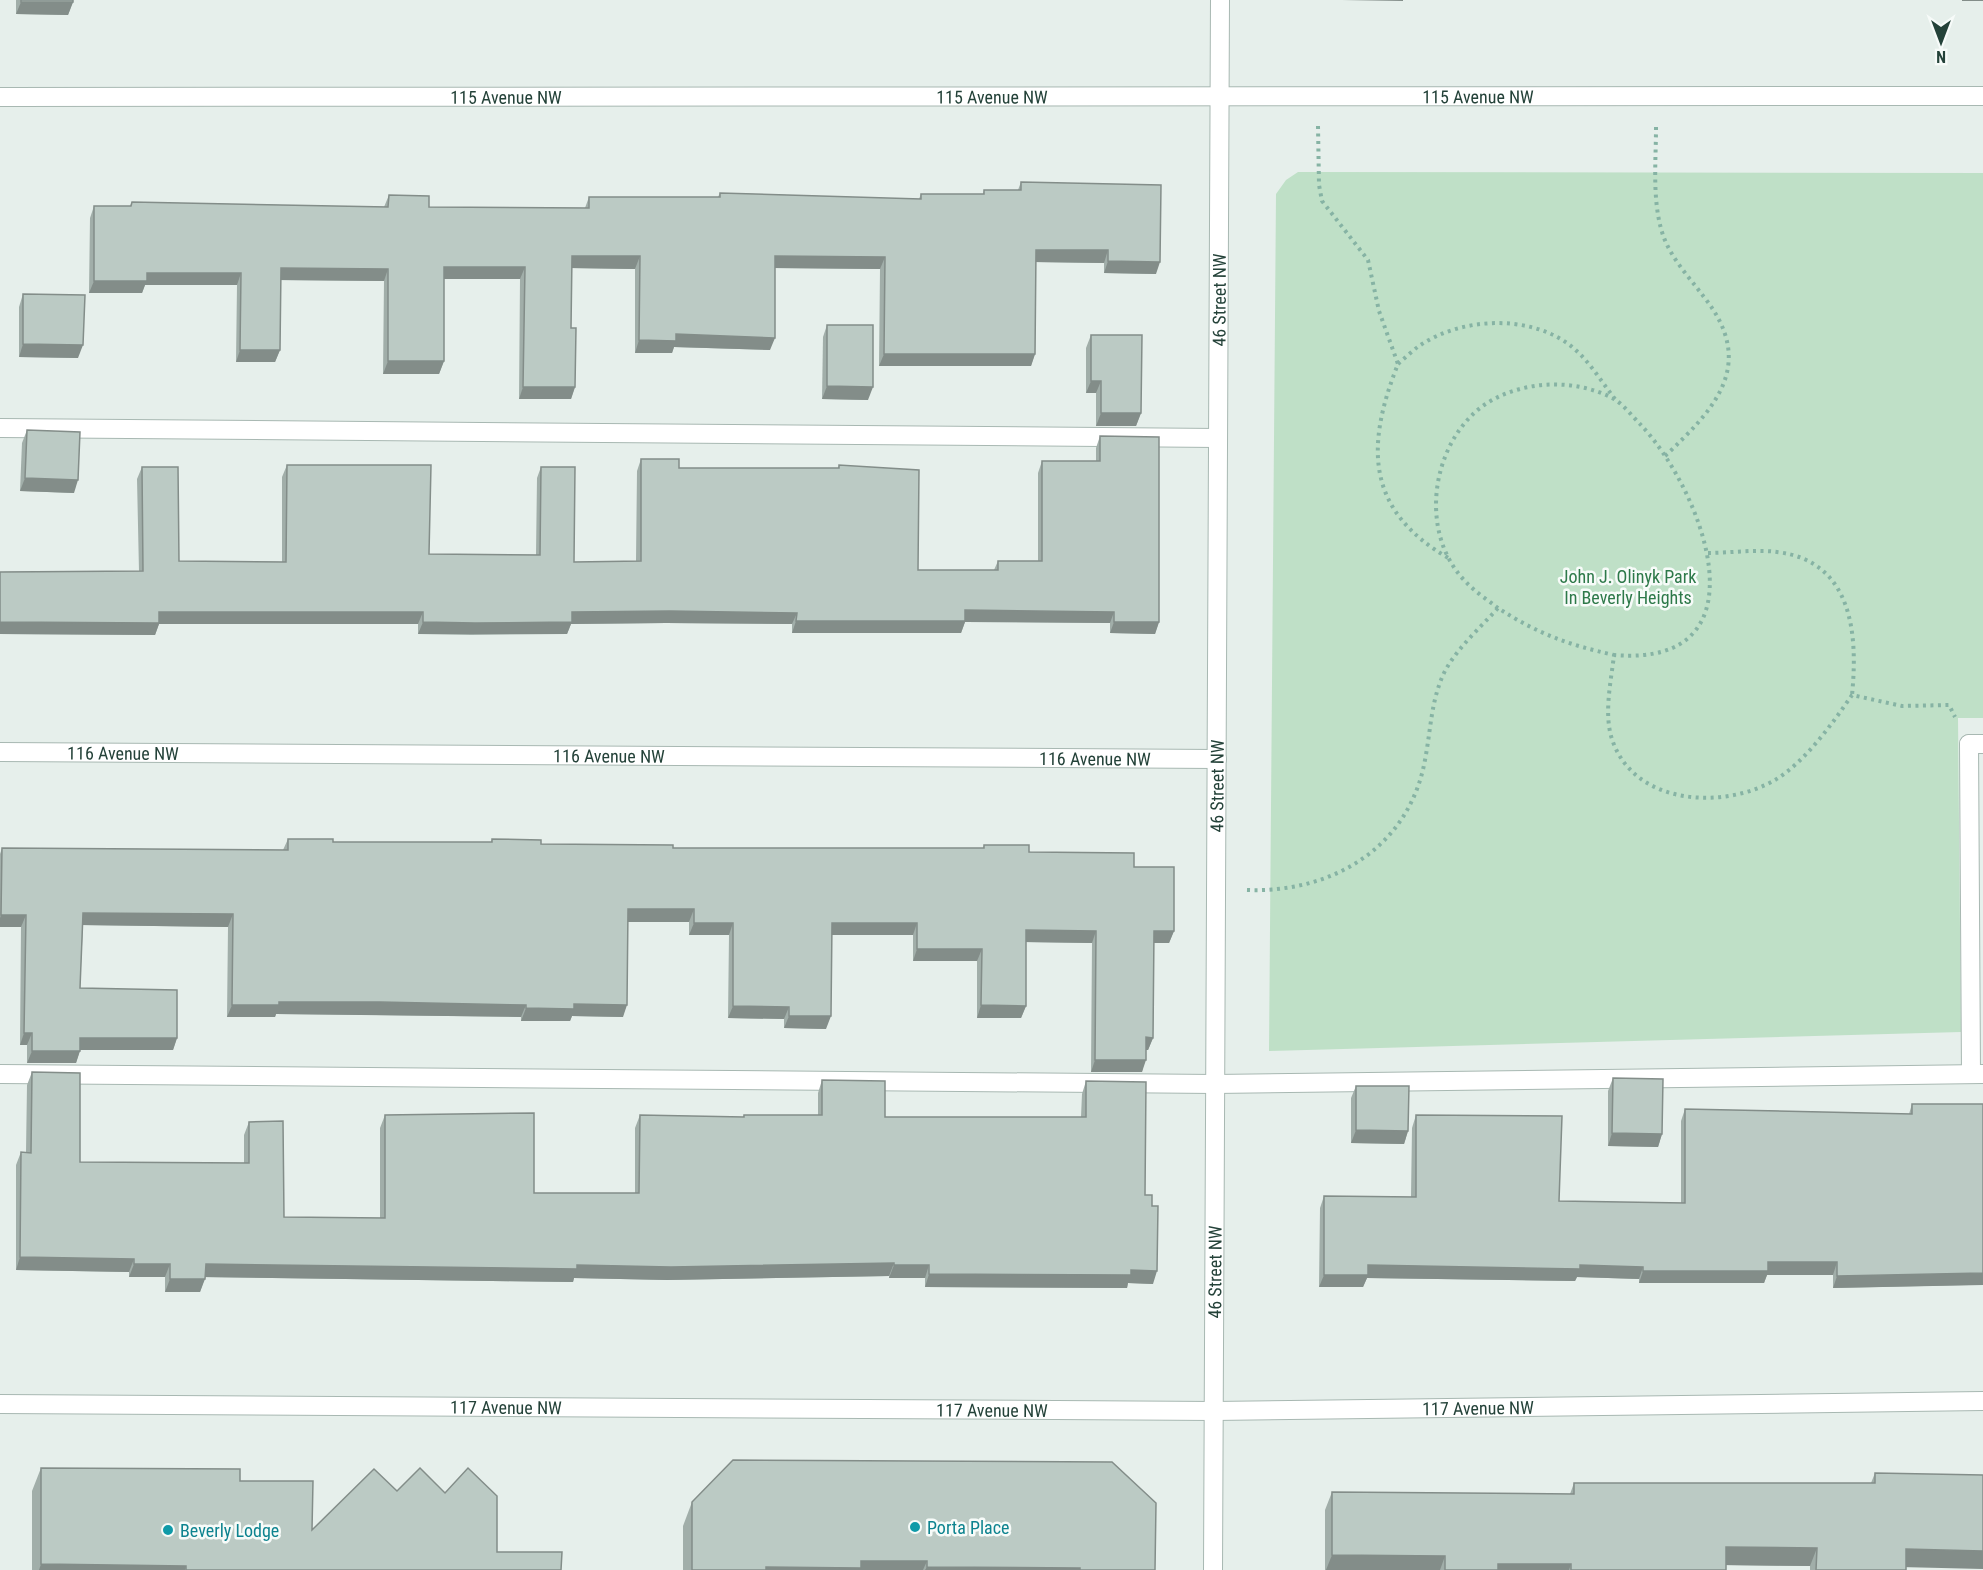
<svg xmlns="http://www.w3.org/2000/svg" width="1983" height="1570" viewBox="0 0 1983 1570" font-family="'Roboto Condensed',sans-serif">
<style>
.green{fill:#bfe0c7}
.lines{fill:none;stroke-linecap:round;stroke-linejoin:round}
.service-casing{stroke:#a8b8b2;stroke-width:20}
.minor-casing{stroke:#a8b8b2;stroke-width:20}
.path{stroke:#86b3a4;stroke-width:4;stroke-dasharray:3 4.5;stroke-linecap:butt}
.service{stroke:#fff;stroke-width:18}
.minor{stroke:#fff;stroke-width:18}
.wall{fill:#a1aea9}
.shaded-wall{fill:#838d89}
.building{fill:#bbcac4;stroke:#838d89;stroke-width:1.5}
.culture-dot{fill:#0f9aa8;stroke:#f7fbf9;stroke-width:2}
.labels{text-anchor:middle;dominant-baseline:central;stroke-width:5;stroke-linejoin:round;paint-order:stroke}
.street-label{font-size:18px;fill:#244239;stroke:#f7fbf9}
.park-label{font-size:18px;fill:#2d7949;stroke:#f7fbf9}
.culture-label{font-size:18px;fill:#0d838f;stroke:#f7fbf9;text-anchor:start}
</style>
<rect width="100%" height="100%" fill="#e6efeb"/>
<path class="green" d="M1298 172 1983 173V718H1958L1961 1032 1269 1051 1276 194 1286 180Z"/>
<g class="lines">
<g class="service-casing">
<g id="service">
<path d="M0 428 1218 438"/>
<path d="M1969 744 1971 1074"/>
<path d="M0 1074 1215 1084 1983 1074"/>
</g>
</g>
<g class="minor-casing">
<g id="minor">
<path id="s1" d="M0 97 1983 96"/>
<path d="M1969 744H1983"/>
<path id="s2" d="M0 752 1217 759"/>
<path id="s3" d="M0 1404 1214 1411 1983 1401"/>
<path id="s4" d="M1213 1570 1220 0"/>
</g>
</g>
<g class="path">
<path d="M1318 126 1319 185 1322 201 1368 260 1379 311 1398 364C1365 447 1366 511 1450 559"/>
<path d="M1656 127C1656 161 1652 199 1662 232 1669 256 1689 277 1704 297 1757 364 1716 408 1665 456"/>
<path d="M1398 364C1405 358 1412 351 1419 346 1460 318 1525 314 1567 343 1587 357 1600 380 1615 399"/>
<path d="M1708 553C1730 553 1755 549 1777 552 1853 561 1858 635 1852 695"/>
<path d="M1498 608C1488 600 1475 592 1466 582 1419 535 1430 448 1480 408 1517 380 1574 377 1614 399 1623 404 1632 416 1640 424 1703 490 1770 668 1614 655"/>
<path d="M1247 890C1332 893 1409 848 1425 760 1431 729 1431 699 1445 671 1458 647 1480 628 1498 608 1538 634 1569 645 1614 655 1611 682 1603 716 1613 742 1636 805 1723 810 1775 780 1804 763 1833 723 1852 695L1902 706 1949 705 1955 717"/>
</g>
<use href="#service" class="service"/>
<use href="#minor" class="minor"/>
</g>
<g class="wall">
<path d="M16 0H73V2L68 15 16 14Z"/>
<path d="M1021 182 1156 274 1104 273V263L1036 262 1035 354 1031 366H879L880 269 775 268 770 350 674 347 672 353H635V269L572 268 571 328 575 387 571 399H519L520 279H444V361L439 374H383L384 281 280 280V350L275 362H236L237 285H145L142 293H89L90 218 94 206H130L132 202 384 207 389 195 429 207 585 208 589 197H718L720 193 919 199 921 194H983L984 190H1018Z"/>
<path d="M23 294 78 358 19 357V307Z"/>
<path d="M827 325 868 400 822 399 823 337Z"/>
<path d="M1091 335 1141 413 1136 426H1096V393H1086V348Z"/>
<path d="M27 430 74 493 20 491 22 443Z"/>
<path d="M1100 436 1159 622 1155 634 1110 633V623L965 622 961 633H792V624L666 623 571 624 567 634 471 635 418 634V624H159L155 635 0 634V572L139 571 137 479 142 467 179 561 282 562V477L287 465 429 554 536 555 537 478 541 467 574 562 636 561 637 471 641 459 679 468H838L839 465 918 570H994L998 561H1038V473L1042 461H1096V448Z"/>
<path d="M288 839 333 842H491L492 839 541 844 673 848H983L984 845 1134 867 1174 931 1169 943H1154L1153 1038 1148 1050H1146L1142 1072H1091L1092 943 1026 942V1006L1021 1018H977V961H913V935H832L826 1029 784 1028V1019L728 1018 729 935H689V922H628L623 1017 572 1016 570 1021H521V1017L376 1015 276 1014 275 1017H227L228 927 83 925 80 988 177 1038 173 1050H80L76 1063H27V1045H20L21 927H0V854L2 848 283 850Z"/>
<path d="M32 1072 80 1162 244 1163V1135L249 1122 284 1217 380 1218V1128L385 1115 534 1193H635V1128L640 1115 743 1117 744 1115H818V1093L822 1080 885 1117H1081L1082 1094 1086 1081 1145 1195 1152 1206 1153 1284 1128 1283 1127 1288 925 1287V1278H889V1276L667 1280 574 1278 573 1282 205 1277 200 1292H165V1277H129V1272L16 1270V1165L21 1152H26L27 1085Z"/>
<path d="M1613 1078 1662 1134 1658 1147 1608 1146V1091Z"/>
<path d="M1356 1086 1408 1131 1404 1144 1351 1143V1098Z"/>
<path d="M1912 1104 1969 1285 1833 1288V1275H1767L1764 1283H1639V1279L1577 1277 1575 1281 1367 1278 1363 1287H1319L1320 1208 1324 1196 1411 1197 1412 1128 1416 1115 1559 1201 1681 1203V1121L1685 1109 1909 1114Z"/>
<path d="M41 1468 240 1481 312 1530 397 1491 497 1552 561 1570H32V1491Z"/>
<path d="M1875 1473 1906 1567V1570H1810V1566L1726 1565V1570H1325V1510L1332 1492 1570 1494 1574 1483H1871Z"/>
<path d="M692 1502 1155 1570H683V1526Z"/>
</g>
<g class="shaded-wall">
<path d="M1342 0H1403V1Z"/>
<rect x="1962" y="0" width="21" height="1"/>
<path d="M21 2H73L68 15 16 14Z"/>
<path d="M1036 250H1108L1104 263 1032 262Z"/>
<path d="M572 256H640L635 269 568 268Z"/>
<path d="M775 256 885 257 880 269 771 268Z"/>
<path d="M1108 261 1160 262 1156 274 1104 273Z"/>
<path d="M444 267H525L520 279H440Z"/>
<path d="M281 268 388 269 384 281 276 280Z"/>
<path d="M147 273H241L237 285H145L142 293H89L94 281Z"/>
<path d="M676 334 775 338 770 350 674 347 672 353H635L639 340Z"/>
<path d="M23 344 83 345 78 358 19 357Z"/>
<path d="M240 350H280L275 362H236Z"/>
<path d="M884 354H1035L1031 366H879Z"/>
<path d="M388 361H444L439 374H383Z"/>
<path d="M1091 381H1101L1096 393H1086Z"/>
<path d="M827 386 873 387 868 400 822 399Z"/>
<path d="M523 387H575L571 399H519Z"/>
<path d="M1101 413H1141L1136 426H1096Z"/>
<path d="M25 478 78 480 74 493 20 491Z"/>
<path d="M965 610 1114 612 1110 623 965 622 961 633H792L796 621Z"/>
<path d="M670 611 797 613 792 624 666 623 571 624 567 634H418L423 622 572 612Z"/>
<path d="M159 612H423L418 624H159L155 635 0 634V622Z"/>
<path d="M1114 622H1159L1155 634 1110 633Z"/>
<path d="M628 909H694L689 922H624Z"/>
<path d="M83 913 233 914 228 927 79 925Z"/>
<path d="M1 915H26L21 927H0V918Z"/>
<path d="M694 923H733L729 935H689Z"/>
<path d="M832 923H917L913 935H827Z"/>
<path d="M1026 930 1096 931 1092 943 1022 942Z"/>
<path d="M1154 931H1174L1169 943H1149Z"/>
<path d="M917 949H982L977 961H913Z"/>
<path d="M279 1002H380L526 1005 521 1017 276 1014 275 1017H227L232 1005Z"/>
<path d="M574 1004 627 1005 623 1017 572 1016 570 1021H521L526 1008Z"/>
<path d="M981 1005 1026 1006 1021 1018H977Z"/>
<path d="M733 1006 789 1007 784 1019 728 1018Z"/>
<path d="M789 1016H831L826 1029 784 1028Z"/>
<path d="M24 1033H32L27 1045H20Z"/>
<path d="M1146 1037 1153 1038 1148 1050H1142Z"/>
<path d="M80 1038H177L173 1050H76Z"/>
<path d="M32 1051H80L76 1063H27Z"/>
<path d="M1095 1060H1146L1142 1072H1091Z"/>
<path d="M1356 1130 1408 1131 1404 1144 1351 1143Z"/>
<path d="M1612 1133 1662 1134 1658 1147 1608 1146Z"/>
<path d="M20 1257 134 1259 129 1272 16 1270Z"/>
<path d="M1768 1262H1837L1833 1275H1767L1764 1283H1639L1643 1271Z"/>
<path d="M894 1263 889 1276 667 1280 574 1278 573 1282 201 1277 206 1264 577 1265Z"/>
<path d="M134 1264H170L165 1277H129Z"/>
<path d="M894 1265H929L925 1278H889Z"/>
<path d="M1368 1265H1580L1643 1267 1639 1279 1577 1277 1575 1281 1367 1278 1363 1287H1319L1324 1275Z"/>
<path d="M1131 1270 1157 1271 1153 1284 1128 1283 1127 1288 925 1287 929 1274Z"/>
<path d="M1983 1273V1285L1833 1288 1837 1276Z"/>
<path d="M170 1279H205L200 1292H165Z"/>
<path d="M1726 1547 1817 1548 1810 1566 1719 1565Z"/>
<path d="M1906 1549 1983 1551V1569L1900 1567Z"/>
<path d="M1332 1555 1445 1556 1440 1570H1326Z"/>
<path d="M861 1561H927L923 1570H765L766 1567Z"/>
<path d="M41 1564 186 1566 185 1570H39Z"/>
<path d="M1498 1564H1571L1569 1570H1495Z"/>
<path d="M927 1567 1080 1568V1570H925Z"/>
</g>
<g class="building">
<rect x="21" y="0" width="52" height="2"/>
<path d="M1021 182 1161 185 1160 262 1108 261V250H1036L1035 354H884L885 257 775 256V338L676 334V341L639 340 640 256H572L571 328H576L575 387H523L525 267H444V361H388V269L281 268 280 350H240L241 273H147V281H94V206H131L132 202 388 207 389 195 429 196V207L589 208V197H720V193L921 199V194H984V190H1021Z"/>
<path d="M23 294 85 295 83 345 23 344Z"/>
<path d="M827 325H873V387L827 386Z"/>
<path d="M1091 335H1142L1141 413H1101V381H1091Z"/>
<path d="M27 430 80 432 78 480 25 478Z"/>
<path d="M1100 436 1159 437V622H1114V612L965 610V621H796L797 613 670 611 572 612V622L475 623 423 622V612H159V623L0 622V572L143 571 142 467H178L179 561 286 562 287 465H431L429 554 540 555 541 467H575L574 562 641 561V459H679V468H839V465L919 470 918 570H998V561H1042V461H1100Z"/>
<path d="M288 839H333V842H492V839L541 840V844L673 845V848H984V845H1029V852L1134 853V867H1174V931H1154L1153 1038 1146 1037V1060H1095L1096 931 1026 930V1006L981 1005 982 949H917V923H832L831 1016H789V1007L733 1006V923H694V909H628L627 1005 574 1004V1009L526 1008V1005L380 1002H279V1005H232L233 914 83 913 80 988 177 990V1038H80V1051H32V1033H24L26 915H1L2 848 288 850Z"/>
<path d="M32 1072 80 1073V1162L249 1163V1122L283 1121 284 1217 385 1218V1115L534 1113V1193H639L640 1115 744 1117V1115H822V1080L885 1081V1117H1086V1081L1146 1082 1145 1195H1152V1206H1158L1157 1271 1131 1270V1275L929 1274V1265H894V1263L671 1267 577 1265V1269L206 1264 205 1279H170V1264H134V1259L20 1257 21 1152 31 1153Z"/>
<path d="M1613 1078 1663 1079 1662 1134 1612 1133Z"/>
<path d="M1356 1086H1409L1408 1131 1356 1130Z"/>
<path d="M1912 1104H1983V1273L1837 1276V1262H1768V1271H1643V1267L1580 1265V1269L1368 1265V1275H1324V1196L1416 1197V1115L1562 1116 1559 1201 1685 1203V1109L1912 1114Z"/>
<path d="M733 1460 1112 1462 1156 1503 1155 1570H1080V1568L927 1567V1561H861V1568L766 1567V1570H692V1502Z"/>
<path d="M41 1468 240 1469V1481H313L312 1530 374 1469 397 1491 420 1468 445 1493 468 1468 497 1496V1552H562L561 1570H186V1566L41 1564Z"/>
<path d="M1875 1473 1983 1475V1551L1906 1549V1570H1816L1817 1548 1726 1547V1570H1571V1564H1498V1570H1445V1556L1332 1555V1492L1574 1494V1483H1875Z"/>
</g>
<g class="culture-dot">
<circle cx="915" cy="1527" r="6"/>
<circle cx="168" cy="1530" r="6"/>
</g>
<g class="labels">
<g class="street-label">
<text stroke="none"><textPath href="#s1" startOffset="506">115 Avenue NW</textPath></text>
<text stroke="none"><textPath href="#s1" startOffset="992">115 Avenue NW</textPath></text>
<text stroke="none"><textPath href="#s1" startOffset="1478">115 Avenue NW</textPath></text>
<text stroke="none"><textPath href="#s4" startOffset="1270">46 Street NW</textPath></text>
<text stroke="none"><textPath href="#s2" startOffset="123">116 Avenue NW</textPath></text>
<text stroke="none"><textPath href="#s2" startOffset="609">116 Avenue NW</textPath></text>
<text stroke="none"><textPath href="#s2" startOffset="1095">116 Avenue NW</textPath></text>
<text stroke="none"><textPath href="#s4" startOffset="784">46 Street NW</textPath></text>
<text stroke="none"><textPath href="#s4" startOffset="298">46 Street NW</textPath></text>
<text stroke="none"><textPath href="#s3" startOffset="506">117 Avenue NW</textPath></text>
<text stroke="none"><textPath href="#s3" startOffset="1478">117 Avenue NW</textPath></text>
<text stroke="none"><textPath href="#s3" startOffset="992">117 Avenue NW</textPath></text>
</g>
<g class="park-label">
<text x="1628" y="576">John J. Olinyk Park<tspan x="1628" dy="21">In Beverly Heights</tspan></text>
</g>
<g class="culture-label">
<text x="927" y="1527">Porta Place</text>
<text x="180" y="1530">Beverly Lodge</text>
</g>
</g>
<g transform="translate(1941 42) rotate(180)" stroke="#f7fbf9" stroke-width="4.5" paint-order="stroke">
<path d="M0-4.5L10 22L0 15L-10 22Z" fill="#244239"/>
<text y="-9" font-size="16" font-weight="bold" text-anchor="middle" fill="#244239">N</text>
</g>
</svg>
